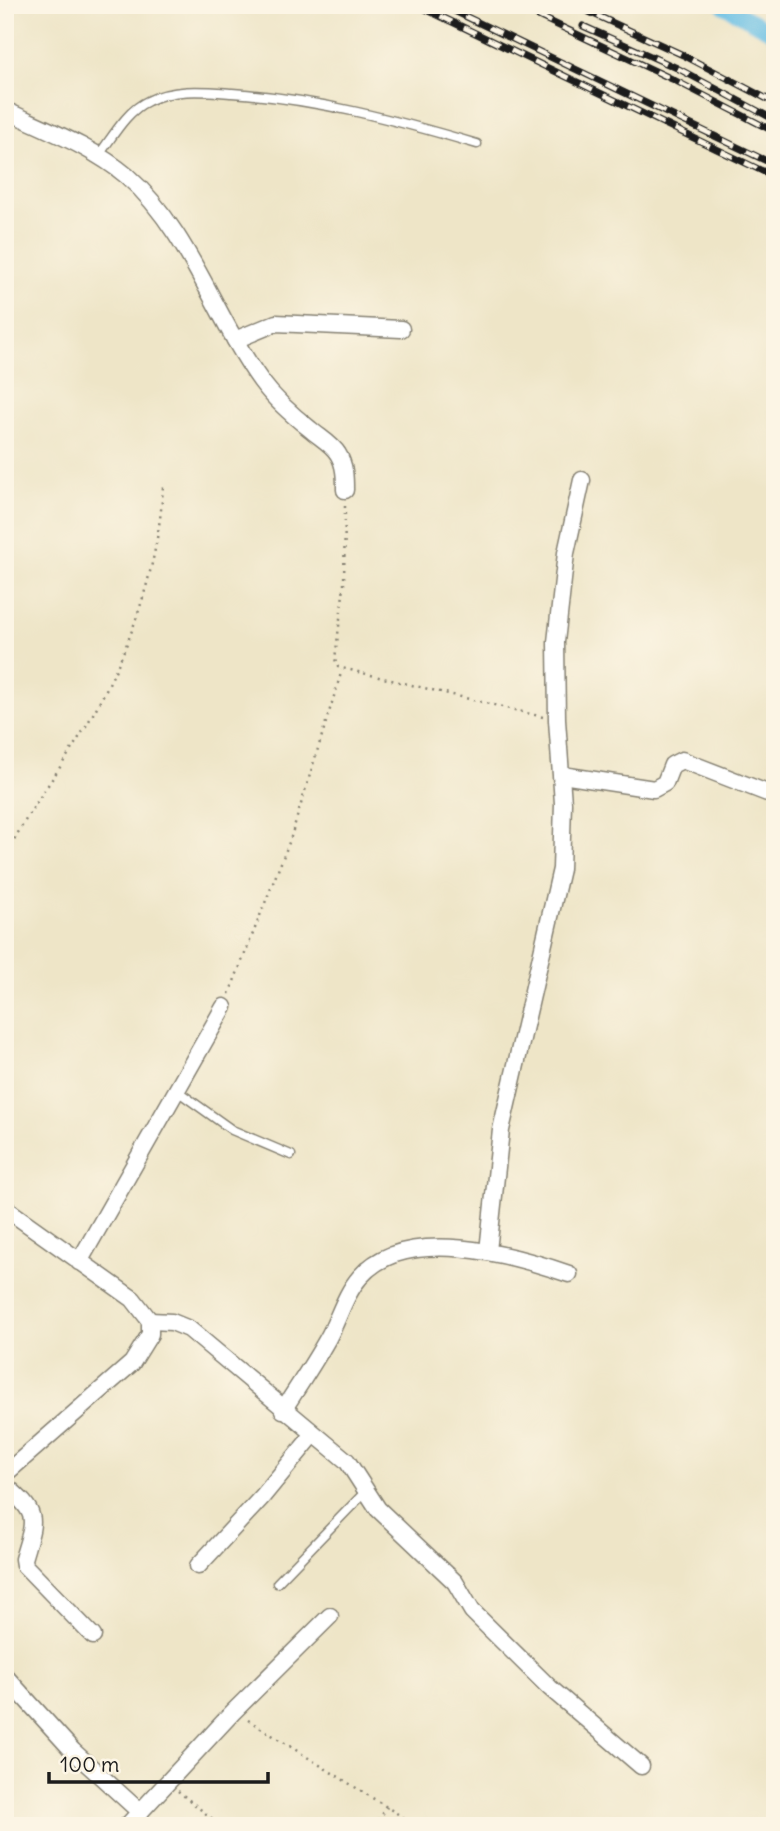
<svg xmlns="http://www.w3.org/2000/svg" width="780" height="1831" viewBox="0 0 780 1831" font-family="Delius,sans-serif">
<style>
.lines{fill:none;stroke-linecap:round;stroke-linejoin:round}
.canal{stroke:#68bfe5;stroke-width:16}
.service-casing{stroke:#858072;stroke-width:11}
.minor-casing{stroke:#858072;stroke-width:19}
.path{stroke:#858072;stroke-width:2.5;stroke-dasharray:2 5;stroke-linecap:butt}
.service{stroke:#fff;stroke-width:8}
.minor{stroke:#fff;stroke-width:16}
.rail-casing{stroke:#1c1c1c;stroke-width:7}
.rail{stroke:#fcf5e5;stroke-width:4.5;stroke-dasharray:13;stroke-linecap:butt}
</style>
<rect width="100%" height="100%" fill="#fcf5e5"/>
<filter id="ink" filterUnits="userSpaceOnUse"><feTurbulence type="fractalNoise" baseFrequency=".0143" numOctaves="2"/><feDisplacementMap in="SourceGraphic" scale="14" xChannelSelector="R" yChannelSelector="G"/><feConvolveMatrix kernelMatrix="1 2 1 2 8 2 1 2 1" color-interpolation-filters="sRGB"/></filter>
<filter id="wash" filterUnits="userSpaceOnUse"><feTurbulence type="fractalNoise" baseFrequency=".00686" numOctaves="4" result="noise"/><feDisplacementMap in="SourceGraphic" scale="28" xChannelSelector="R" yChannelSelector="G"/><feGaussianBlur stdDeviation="1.57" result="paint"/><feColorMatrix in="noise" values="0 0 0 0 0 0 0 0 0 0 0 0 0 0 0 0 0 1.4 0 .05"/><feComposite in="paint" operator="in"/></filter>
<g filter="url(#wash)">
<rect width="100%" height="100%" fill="#eee5c7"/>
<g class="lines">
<path class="canal" d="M723 5 775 34"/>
</g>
</g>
<g filter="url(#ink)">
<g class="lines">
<g class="service-casing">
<g id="service">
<path d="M98 156C112 138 126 111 148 101 173 88 204 91 232 93 317 99 396 120 477 144"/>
<path d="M176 1090 232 1130 291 1155"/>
<path d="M277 1583 366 1491"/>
</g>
</g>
<g class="minor-casing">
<g id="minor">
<path d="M5 110C47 130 91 146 127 176 189 230 214 316 261 381 275 400 292 415 310 429 319 437 332 444 338 454 345 465 345 478 345 490"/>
<path d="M235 340 276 323 401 329"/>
<path d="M562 775 654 789 665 783 672 765 682 760 775 796"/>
<path d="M5 1208 133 1299 150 1321V1334L132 1363 5 1474"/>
<path d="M488 1251 501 1130 561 869 563 803 557 720 556 642 566 553 582 480"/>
<path d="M79 1262 224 1007"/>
<path d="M150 1321 172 1322 189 1329 347 1461 378 1509 455 1582 472 1611 550 1688 641 1766"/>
<path d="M283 1410C298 1387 314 1363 328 1338 339 1318 345 1294 360 1277 405 1224 514 1255 569 1274"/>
<path d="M5 1485C40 1515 35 1518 23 1559L24 1565 93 1636"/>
<path d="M198 1566 262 1497 313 1435"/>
<path d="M5 1676 73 1751 140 1812"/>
<path d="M127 1826 233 1712 330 1616"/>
</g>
</g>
<g class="path">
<path d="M345 506 344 586 335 659 338 667 543 717"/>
<path d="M5 858C25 815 55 777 80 736 127 660 158 574 163 486"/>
<path d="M229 994 290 840 342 670"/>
<path d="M248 1720 417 1826"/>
<path d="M178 1791 221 1826"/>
<path d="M375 1826 387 1807"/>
</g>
<use href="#service" class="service"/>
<use href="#minor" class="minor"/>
<g class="rail-casing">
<g id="rail">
<path d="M417 5 775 177"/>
<path d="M442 5 775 165"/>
<path d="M515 5 672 79 775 132"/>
<path d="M574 5 683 55 775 103"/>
<path d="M583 26 677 68 775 120"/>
</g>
</g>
<use href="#rail" class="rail"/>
</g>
</g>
<rect width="780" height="1831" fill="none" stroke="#fcf5e5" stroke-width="28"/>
<path d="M49 1772v10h219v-10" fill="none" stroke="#1c1c1c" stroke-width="3.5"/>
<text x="60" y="1772" font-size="21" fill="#1c1c1c" stroke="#fcf5e5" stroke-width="5" paint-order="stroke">100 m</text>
</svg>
